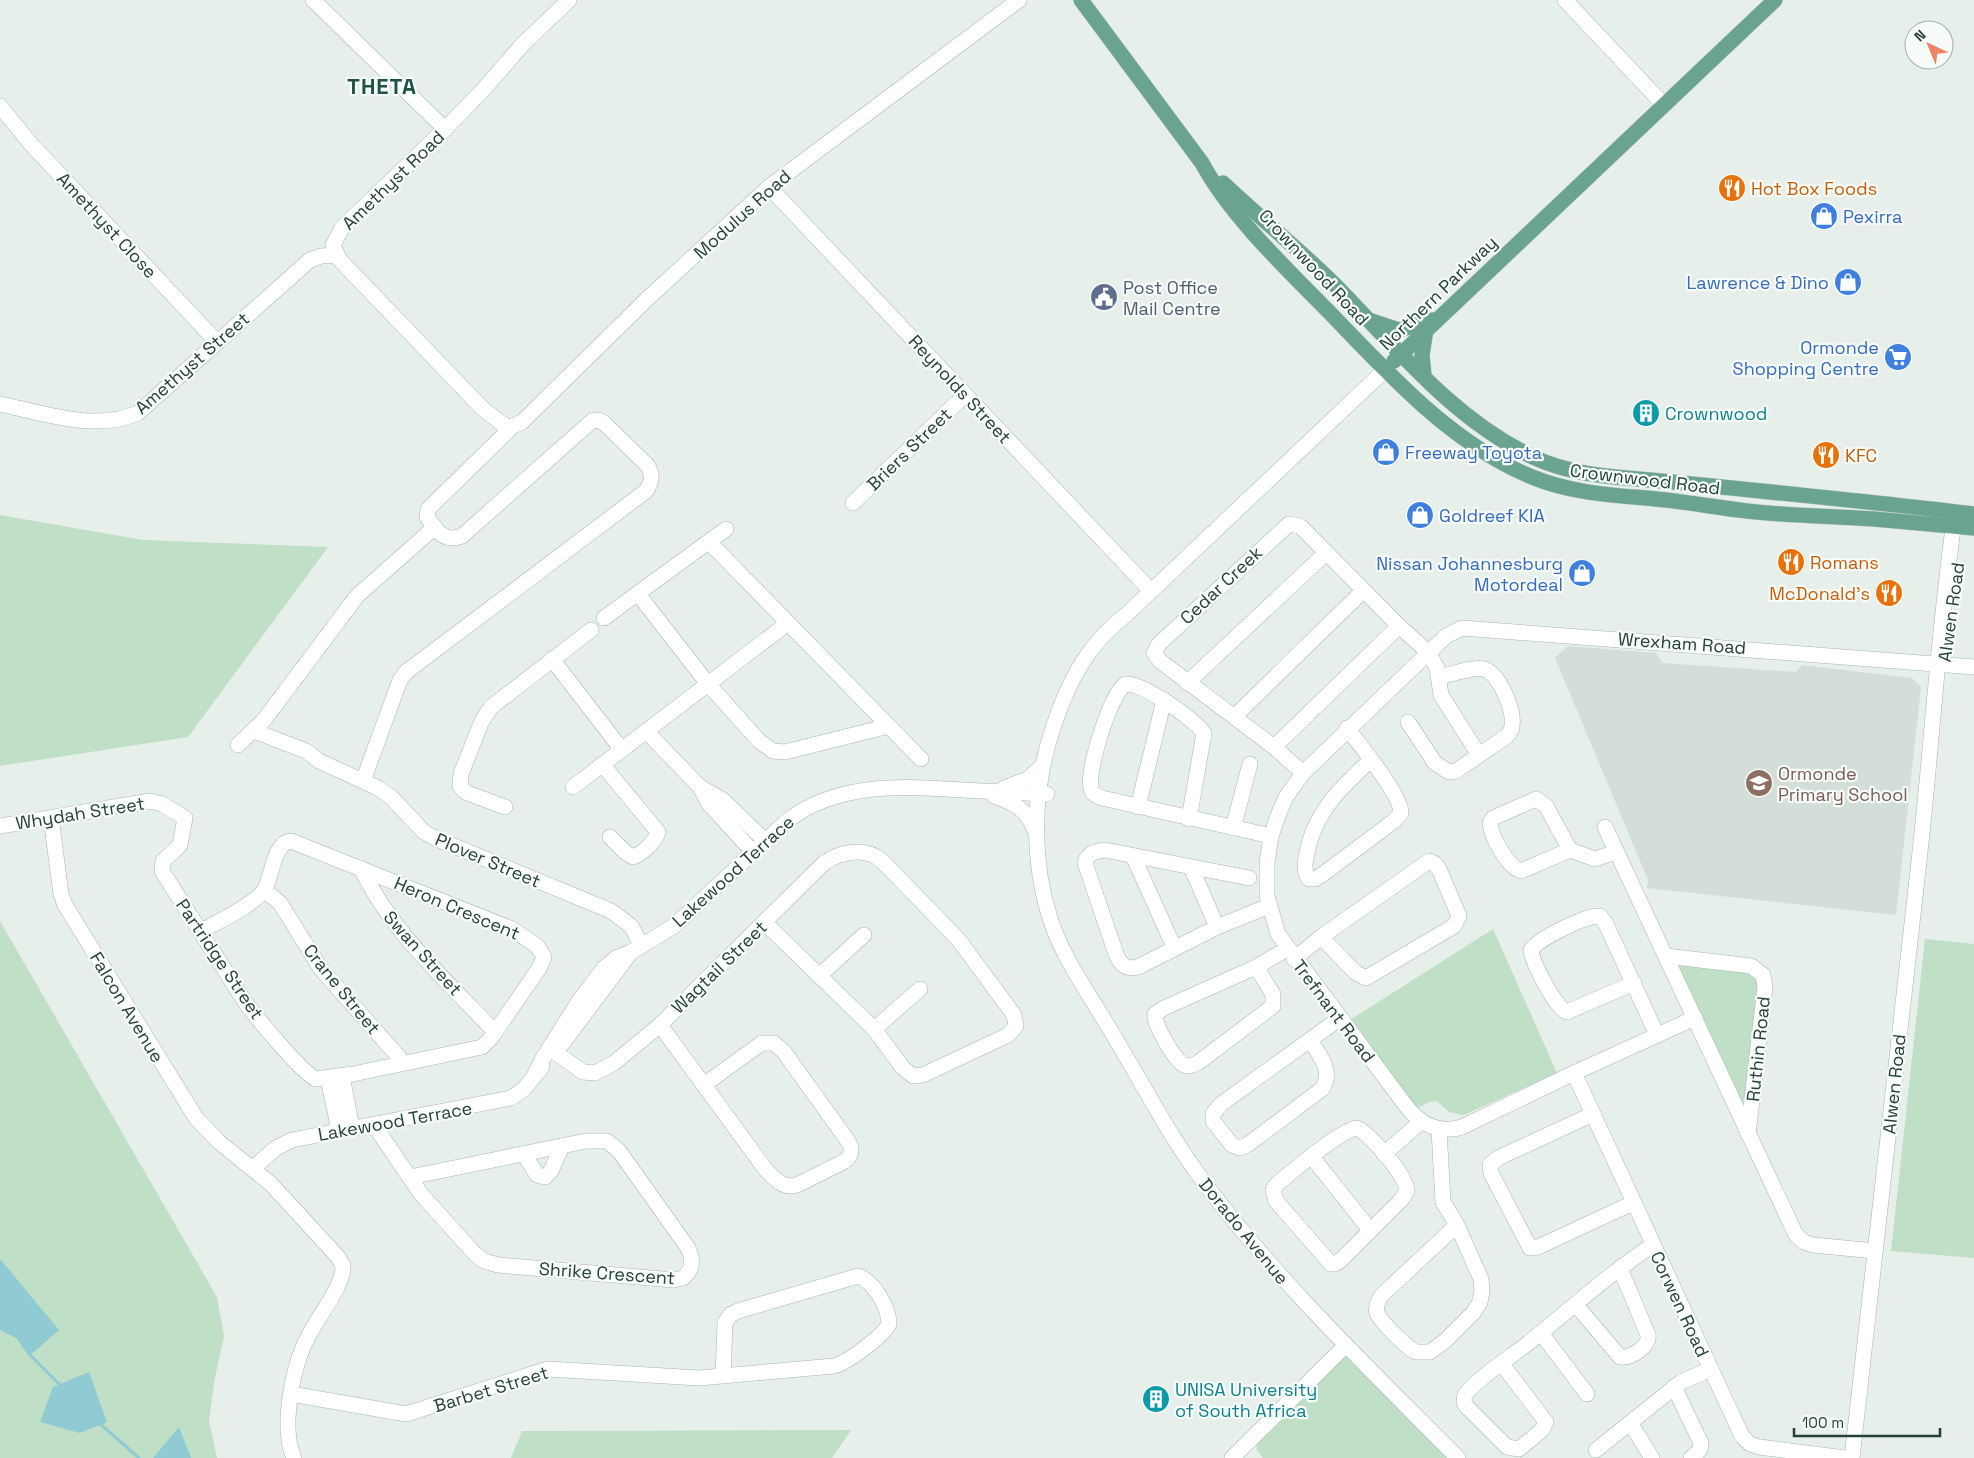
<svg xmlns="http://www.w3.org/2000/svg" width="1974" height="1458" viewBox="0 0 1974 1458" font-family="'Space Grotesk',sans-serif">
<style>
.built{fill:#d4ded9}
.green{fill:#c0dfc7}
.water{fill:#90cad2}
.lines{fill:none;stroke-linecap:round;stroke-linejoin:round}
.stream{stroke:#90cad2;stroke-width:3}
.minor-casing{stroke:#a8b7b1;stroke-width:16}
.major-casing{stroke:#c2cac7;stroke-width:16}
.minor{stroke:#fff;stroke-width:15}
.major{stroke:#6ba393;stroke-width:15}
.labels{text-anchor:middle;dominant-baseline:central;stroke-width:4.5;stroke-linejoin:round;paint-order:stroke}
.street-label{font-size:18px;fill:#254138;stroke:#f7fbf9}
.food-label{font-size:18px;fill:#c56008;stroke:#f7fbf9;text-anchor:start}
.shop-label{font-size:18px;fill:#366cbe;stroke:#f7fbf9;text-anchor:start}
.service-label{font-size:18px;fill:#4e5e75;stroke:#f7fbf9;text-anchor:start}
.culture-label{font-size:18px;fill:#0d838f;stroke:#f7fbf9;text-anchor:start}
.education-label{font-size:18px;fill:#785e54;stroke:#f7fbf9;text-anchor:start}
.district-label{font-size:22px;font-weight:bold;letter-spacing:1px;fill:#205345;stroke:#f7fbf9}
</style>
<rect width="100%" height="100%" fill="#e6efea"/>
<path class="built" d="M1568 646 1656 653 1663 663 1796 672 1802 665 1912 678 1921 687 1896 915 1647 888 1648 880 1555 658Z"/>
<g class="green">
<path d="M0 515 143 540 328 547 188 737 0 766Z"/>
<path d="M0 921 217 1297 224 1336 215 1377 209 1421 217 1458H0Z"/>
<path d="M1493 929 1557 1073 1464 1115 1449 1112 1437 1101C1427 1101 1422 1108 1414 1108L1350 1020Z"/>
<path d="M1925 939 1974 944V1258L1891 1251Z"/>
<path d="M1679 965 1754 972 1760 984 1745 1101 1740 1100 1679 971Z"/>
<path d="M1344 1356 1351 1359 1448 1458H1263L1257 1450 1256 1440Z"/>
<path d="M851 1430 832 1458H511L522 1431Z"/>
</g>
<g class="water">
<path d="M0 1259 59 1330 29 1356 16 1338 0 1330Z"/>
<path d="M89 1372 107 1422 80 1433 40 1422 53 1387Z"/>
<path d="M179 1427 191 1458H153Z"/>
</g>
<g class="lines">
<g class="stream">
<path d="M29 1354 61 1386"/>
<path d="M98 1422 139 1458"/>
</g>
<g class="minor-casing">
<g id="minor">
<path d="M313 0 445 129"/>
<path d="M569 0 523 44 483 90 445 129 342 228 333 245 339 259 483 409 508 428 522 422 646 300 769 187 1019 0"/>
<path d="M1565 0 1664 105"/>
<path d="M0 106 30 143 217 342"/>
<path d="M769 187 1151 591"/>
<path d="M1386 369 1127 614C1089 643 1070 678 1055 722 1033 784 1030 855 1050 918 1062 958 1094 1001 1115 1038 1145 1088 1171 1139 1206 1185 1281 1285 1371 1370 1458 1458"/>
<path d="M0 404C44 413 94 432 138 413L310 260 321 256 336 255"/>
<path d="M853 503 965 395"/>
<path d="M709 542 921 759"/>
<path d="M638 594 708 684 759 741 773 751 785 752 889 726"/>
<path d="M604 618 726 529"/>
<path d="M552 659 622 750"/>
<path d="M1187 683 1326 553"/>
<path d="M1235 716 1363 591"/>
<path d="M1408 722 1435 763 1449 772 1456 771 1507 736C1509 733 1512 730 1512 726 1515 711 1499 673 1484 669 1472 666 1452 675 1438 677"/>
<path d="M1347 728C1359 744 1402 796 1401 813L1394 821 1323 874 1315 879H1309C1303 871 1305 862 1307 853 1314 813 1342 786 1371 760"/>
<path d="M254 731 306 751 319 761 378 788 391 797 424 832 437 839 611 911 631 926 642 946"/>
<path d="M646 731 700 787 709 804 753 852"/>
<path d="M238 745 264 720 357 596 435 527"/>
<path d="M1274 747 1399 626"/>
<path d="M602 764 658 832C656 841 642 854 633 857L625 852 610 837"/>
<path d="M1303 773 1274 747 1160 661 1154 653 1159 644 1289 524 1300 526 1399 626 1428 652 1437 668 1441 695 1479 755"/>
<path d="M363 781 400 680 406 672 646 491C652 482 653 476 648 466L604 423 599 420 592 421 462 536C444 543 437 531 427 517L428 509 511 428"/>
<path d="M573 787 788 623"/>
<path d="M700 787 723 800 766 842"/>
<path d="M1004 788 1028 779 1043 765"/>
<path d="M994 796C1014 803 1028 810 1035 831"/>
<path d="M505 807 465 792 460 786 461 774 481 723 491 707 591 630"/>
<path d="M1138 807 1164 700"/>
<path d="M51 818 61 894 65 905 196 1118 219 1142 271 1184 338 1257 343 1266C344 1285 318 1317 309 1335 293 1364 280 1427 294 1458"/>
<path d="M1189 819 1204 733C1194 719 1142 682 1125 684 1110 696 1087 769 1091 788 1092 794 1097 796 1102 798L1271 836"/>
<path d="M0 826 150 801 162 804 185 818 180 845 163 861 162 871 245 1002C256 1017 302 1073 316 1079L353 1074 482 1047 491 1038 540 967 544 957 537 946 512 929 291 841C274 842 272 876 265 889 256 904 217 922 201 931"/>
<path d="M1605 827 1796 1235 1804 1242 1813 1245 1875 1251"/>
<path d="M1233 828 1250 764"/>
<path d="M1570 850 1521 871C1508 867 1491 837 1490 823L1493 818 1536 799 1546 806 1570 850 1595 859 1616 852"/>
<path d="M1133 856 1174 947"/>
<path d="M1191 867 1217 927"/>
<path d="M361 868C391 932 447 981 495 1032"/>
<path d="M1249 878 1105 850C1096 851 1087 853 1085 863L1116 954C1120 964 1126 970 1138 967L1217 927 1269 906"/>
<path d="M264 890 280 903 321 969 404 1063"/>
<path d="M1666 956 1751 966 1763 975 1765 987 1748 1134"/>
<path d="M1294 959 1321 937 1429 861 1434 863 1439 869 1459 916 1454 926 1366 978 1356 973 1321 937"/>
<path d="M1256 967 1273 994V1006L1199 1062C1194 1065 1189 1067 1184 1065 1175 1061 1153 1023 1155 1014L1164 1008 1256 967 1287 949"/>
<path d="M820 975 864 935"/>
<path d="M1634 983 1567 1012C1556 1009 1532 962 1531 950 1538 939 1586 915 1600 916L1605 922 1657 1035"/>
<path d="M1695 1018 1574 1073 1462 1127C1439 1134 1420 1124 1406 1106L1278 934 1267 896V863L1271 836 1279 813 1286 797 1303 773 1446 636 1462 628 1974 667"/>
<path d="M660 1025 766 1170C775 1179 783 1189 797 1185L845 1161C852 1155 853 1149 848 1141L784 1052 774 1043H762L705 1084"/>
<path d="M874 1029 920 989"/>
<path d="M1310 1040C1319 1055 1334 1071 1322 1089L1247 1145 1240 1148 1232 1145 1213 1121V1114L1221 1104 1339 1019"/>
<path d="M562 1044 631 952"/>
<path d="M549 1048 583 1072 595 1073 614 1063 660 1025 824 863C841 851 866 847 882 861L958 939 1014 1015 1016 1026 1008 1035 923 1075 913 1076 903 1068 874 1029 765 923"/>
<path d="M1574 1073 1742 1436 1750 1444 1759 1447 1845 1458"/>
<path d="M535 1074 543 1058 579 1001 604 968 616 958 631 952 674 926 787 821C837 782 903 786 963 790 991 792 1019 792 1047 794"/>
<path d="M342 1076 352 1128"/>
<path d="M328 1079 339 1130"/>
<path d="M1593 1114 1498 1158 1490 1165 1491 1173 1530 1248 1538 1247 1633 1203"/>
<path d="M374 1125 421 1194 475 1254 484 1261 498 1265 674 1280 683 1278C693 1269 694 1260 688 1248L619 1151 607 1141H586L410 1177"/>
<path d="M1357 1128C1370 1134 1407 1176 1407 1191L1401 1200 1343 1258 1337 1263 1331 1264 1276 1201 1273 1190 1277 1184C1292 1172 1340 1130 1357 1128Z"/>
<path d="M1439 1129 1443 1202 1457 1225 1481 1279 1482 1291 1480 1302 1473 1313 1445 1341 1430 1352H1416C1407 1348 1381 1322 1377 1313 1375 1306 1379 1299 1383 1294L1457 1225"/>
<path d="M524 1154 537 1175 545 1177 551 1171 562 1146"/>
<path d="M1384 1154 1421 1122"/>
<path d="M1312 1157 1370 1230"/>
<path d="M253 1168 276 1148 292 1140 511 1098 524 1089 542 1067"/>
<path d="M1576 1305 1620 1357C1630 1359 1651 1346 1648 1335L1620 1268"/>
<path d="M1541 1333 1587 1394"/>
<path d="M1502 1364 1546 1422 1542 1430 1519 1449 1507 1447 1467 1407 1464 1403C1464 1400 1464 1398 1465 1395 1475 1380 1512 1356 1527 1344 1569 1311 1608 1274 1653 1245"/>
<path d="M1674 1387 1701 1443 1700 1450 1691 1458"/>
<path d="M291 1394 406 1414 548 1369 699 1378 834 1366C847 1363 883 1336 889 1324 889 1308 874 1281 858 1276L738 1311 730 1315 725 1323 723 1375"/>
<path d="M1631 1424 1652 1458"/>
<path d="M1596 1450 1681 1382 1711 1369"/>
<path d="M1232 1458 1346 1345"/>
<path d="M1852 1458C1874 1259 1897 1060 1919 861 1932 746 1938 630 1955 515"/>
</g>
</g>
<g class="major-casing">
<g id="major">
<path d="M1081 0 1202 163C1231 217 1289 271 1332 315 1391 376 1452 444 1532 477 1576 495 1620 495 1666 500 1693 503 1720 508 1747 511 1789 516 1832 516 1874 519 1908 522 1941 525 1974 528"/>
<path d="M1223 183C1262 220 1304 253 1341 291 1400 352 1455 420 1533 457 1579 479 1632 477 1682 483 1779 493 1877 502 1974 514"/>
<path d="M1372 321 1399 330 1433 320"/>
<path d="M1394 361 1775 0"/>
<path d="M1424 376 1422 355 1426 329"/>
</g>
</g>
<use href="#minor" class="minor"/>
<use href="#major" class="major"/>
</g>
<defs>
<g id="restaurant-disc" transform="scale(1.4375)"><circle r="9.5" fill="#e8710a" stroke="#f7fbf9"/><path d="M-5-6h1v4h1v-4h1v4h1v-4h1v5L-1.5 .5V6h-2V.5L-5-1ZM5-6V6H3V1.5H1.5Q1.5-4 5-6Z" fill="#fff"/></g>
<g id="shop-disc" transform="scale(1.4375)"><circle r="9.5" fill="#3f7fe0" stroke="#f7fbf9"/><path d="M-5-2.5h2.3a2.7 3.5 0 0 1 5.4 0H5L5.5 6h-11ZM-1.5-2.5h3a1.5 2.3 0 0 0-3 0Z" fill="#fff"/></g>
<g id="civic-disc" transform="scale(1.4375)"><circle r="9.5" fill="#5c6f8a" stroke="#f7fbf9"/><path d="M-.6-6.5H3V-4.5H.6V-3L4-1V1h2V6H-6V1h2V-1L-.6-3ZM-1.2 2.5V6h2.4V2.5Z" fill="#fff"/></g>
<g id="supermarket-disc" transform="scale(1.4375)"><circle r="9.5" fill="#3f7fe0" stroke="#f7fbf9"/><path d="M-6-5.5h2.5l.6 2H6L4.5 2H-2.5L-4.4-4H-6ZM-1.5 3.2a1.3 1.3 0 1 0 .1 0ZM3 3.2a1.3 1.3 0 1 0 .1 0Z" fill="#fff"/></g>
<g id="building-disc" transform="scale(1.4375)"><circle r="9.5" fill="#0f9aa8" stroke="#f7fbf9"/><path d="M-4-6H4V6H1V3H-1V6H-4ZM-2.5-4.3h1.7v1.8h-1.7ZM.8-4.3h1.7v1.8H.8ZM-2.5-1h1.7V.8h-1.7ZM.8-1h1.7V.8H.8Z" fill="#fff"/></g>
<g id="school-disc" transform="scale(1.4375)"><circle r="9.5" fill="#8d6e63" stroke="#f7fbf9"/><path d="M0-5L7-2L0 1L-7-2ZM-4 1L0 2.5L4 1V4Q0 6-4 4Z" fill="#fff"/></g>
</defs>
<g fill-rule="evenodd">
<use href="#restaurant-disc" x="1732" y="188"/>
<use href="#shop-disc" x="1824" y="216"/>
<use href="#shop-disc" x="1848" y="282"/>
<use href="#civic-disc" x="1104" y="297"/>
<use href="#supermarket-disc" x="1898" y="357"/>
<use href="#building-disc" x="1646" y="413"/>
<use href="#shop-disc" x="1386" y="452"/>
<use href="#restaurant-disc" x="1826" y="455"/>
<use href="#shop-disc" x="1420" y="515"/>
<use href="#restaurant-disc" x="1791" y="562"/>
<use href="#shop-disc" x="1582" y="573"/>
<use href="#restaurant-disc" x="1889" y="593"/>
<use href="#school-disc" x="1759" y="783"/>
<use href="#building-disc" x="1156" y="1399"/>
</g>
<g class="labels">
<g class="street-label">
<text transform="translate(393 180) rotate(-44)">Amethyst Road</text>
<text transform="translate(742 214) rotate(-42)">Modulus Road</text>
<text transform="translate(107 225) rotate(47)">Amethyst Close</text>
<text transform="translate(1314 267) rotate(47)">Crownwood Road</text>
<text transform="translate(1438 293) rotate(-44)">Northern Parkway</text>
<text transform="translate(192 363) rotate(-41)">Amethyst Street</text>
<text transform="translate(960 389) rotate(47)">Reynolds Street</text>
<text transform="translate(909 449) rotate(-44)">Briers Street</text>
<text transform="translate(1645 479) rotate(7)">Crownwood Road</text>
<text transform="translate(1221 585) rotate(-43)">Cedar Creek</text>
<text transform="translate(1951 612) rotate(-82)">Alwen Road</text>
<text transform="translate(1682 643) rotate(4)">Wrexham Road</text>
<text transform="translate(80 813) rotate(-9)">Whydah Street</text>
<text transform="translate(488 860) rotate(23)">Plover Street</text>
<text transform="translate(733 871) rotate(-42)">Lakewood Terrace</text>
<text transform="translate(457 908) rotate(23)">Heron Crescent</text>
<text transform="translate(423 953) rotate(48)">Swan Street</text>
<text transform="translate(220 959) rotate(56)">Partridge Street</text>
<text transform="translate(719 967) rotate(-44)">Wagtail Street</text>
<text transform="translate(342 989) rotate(51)">Crane Street</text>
<text transform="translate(127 1007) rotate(59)">Falcon Avenue</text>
<text transform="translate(1334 1011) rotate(53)">Trefnant Road</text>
<text transform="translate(1758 1049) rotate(-84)">Ruthin Road</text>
<text transform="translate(1894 1084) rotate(-84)">Alwen Road</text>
<text transform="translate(395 1121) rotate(-10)">Lakewood Terrace</text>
<text transform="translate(1244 1231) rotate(51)">Dorado Avenue</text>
<text transform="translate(607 1273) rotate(4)">Shrike Crescent</text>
<text transform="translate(1680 1304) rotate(65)">Corwen Road</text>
<text transform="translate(491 1389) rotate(-17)">Barbet Street</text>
</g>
<g class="food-label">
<text x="1751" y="188">Hot Box Foods</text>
<text x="1845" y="455">KFC</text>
<text x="1810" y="562">Romans</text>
<text x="1870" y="593" text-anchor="end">McDonald's</text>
</g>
<g class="shop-label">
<text x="1843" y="216">Pexirra</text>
<text x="1829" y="282" text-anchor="end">Lawrence &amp; Dino</text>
<text x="1879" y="347" text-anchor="end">Ormonde<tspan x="1879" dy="21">Shopping Centre</tspan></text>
<text x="1405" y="452">Freeway Toyota</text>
<text x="1439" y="515">Goldreef KIA</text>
<text x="1563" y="563" text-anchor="end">Nissan Johannesburg<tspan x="1563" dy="21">Motordeal</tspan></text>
</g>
<g class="service-label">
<text x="1123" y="287">Post Office<tspan x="1123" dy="21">Mail Centre</tspan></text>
</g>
<g class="culture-label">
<text x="1665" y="413">Crownwood</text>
<text x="1175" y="1389">UNISA University<tspan x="1175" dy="21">of South Africa</tspan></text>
</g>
<g class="education-label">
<text x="1778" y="773">Ormonde<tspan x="1778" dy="21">Primary School</tspan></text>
</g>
<g class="district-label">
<text x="382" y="86">THETA</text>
</g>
</g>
<g transform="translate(1929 45) rotate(316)"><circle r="24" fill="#f7fbf9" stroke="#a3b1ac"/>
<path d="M0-4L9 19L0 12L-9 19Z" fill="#f08163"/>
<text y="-8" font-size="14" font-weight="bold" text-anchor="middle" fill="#254138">N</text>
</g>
<path d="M1794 1428v8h146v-8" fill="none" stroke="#254138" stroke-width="2.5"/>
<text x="1802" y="1428" font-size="15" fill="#254138" stroke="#f7fbf9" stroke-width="4" paint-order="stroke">100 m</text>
</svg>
